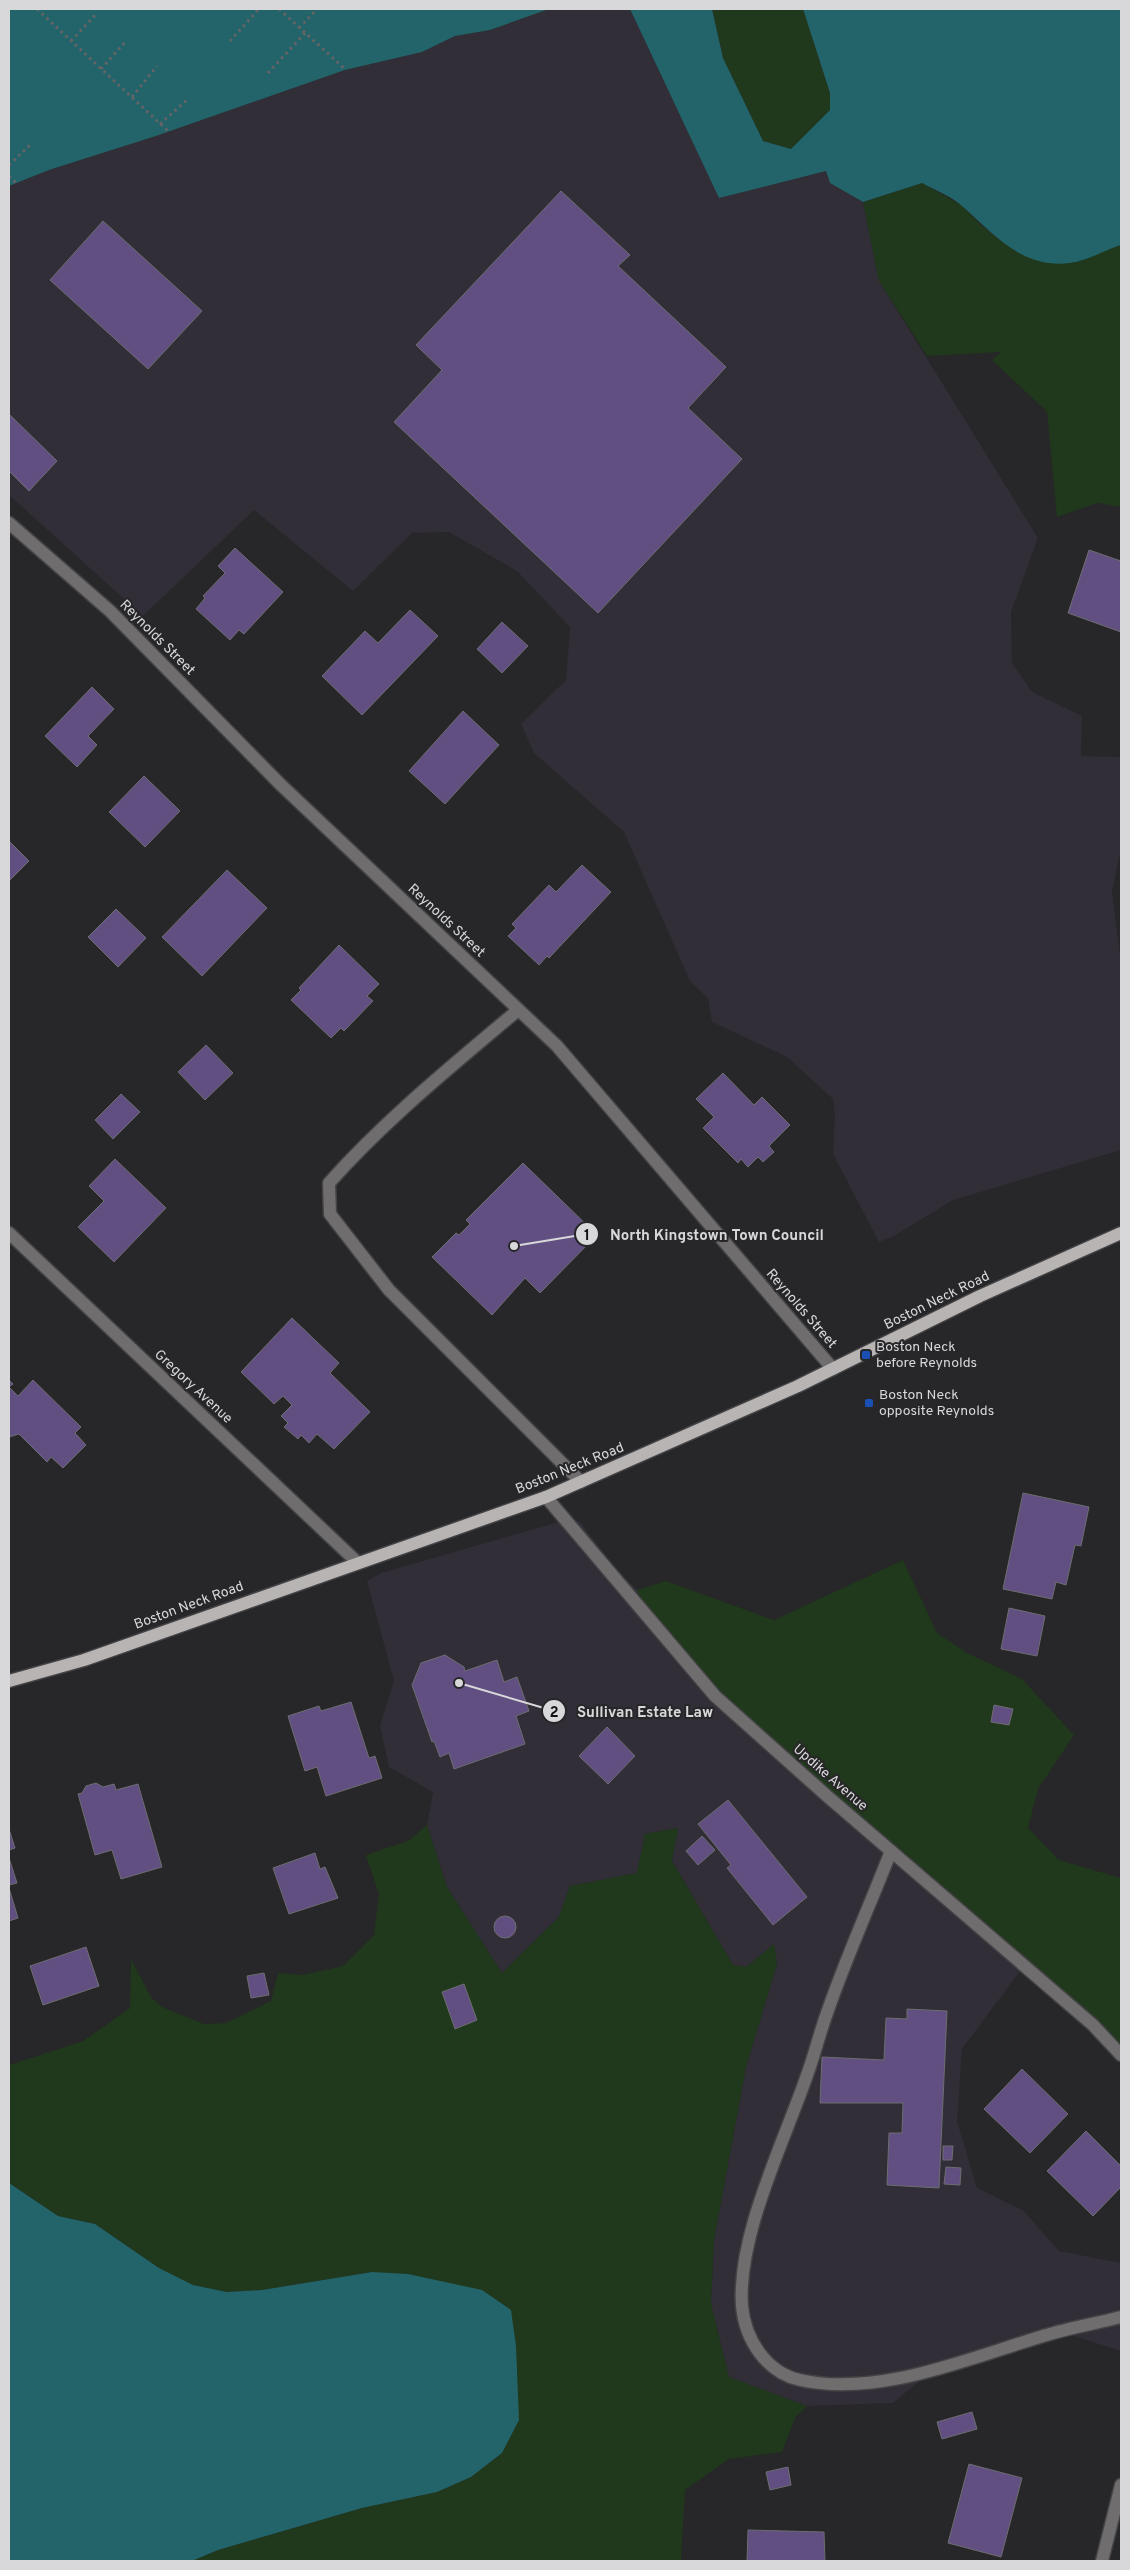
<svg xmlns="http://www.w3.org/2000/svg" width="1130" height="2570" viewBox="0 0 1130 2570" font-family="Overpass,sans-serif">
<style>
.built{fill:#312e37}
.green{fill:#20381b}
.water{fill:#23646a}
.building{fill:#604f80;stroke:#6e6d71}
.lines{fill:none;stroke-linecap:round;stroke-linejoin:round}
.minor-casing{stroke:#434245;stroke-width:15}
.major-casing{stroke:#434245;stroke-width:15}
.path{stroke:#656467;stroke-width:3;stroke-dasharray:2.5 4;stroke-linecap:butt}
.minor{stroke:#6f6d6d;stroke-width:12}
.major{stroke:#b8b4b3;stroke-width:12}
.transit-dot{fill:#1a4fb4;stroke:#272629;stroke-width:2}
.labels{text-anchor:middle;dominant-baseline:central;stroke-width:4;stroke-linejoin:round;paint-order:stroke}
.street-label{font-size:14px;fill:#d8d8da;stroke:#272629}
.poi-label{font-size:14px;fill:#d8d8da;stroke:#272629;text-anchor:start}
.leader{fill:none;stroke:#d8d8da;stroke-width:2}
.callout-dot{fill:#d8d8da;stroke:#272629;stroke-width:2}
.mark-label{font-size:15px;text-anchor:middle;font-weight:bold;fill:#111}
.callout-label{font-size:15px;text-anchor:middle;font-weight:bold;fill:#d8d8da;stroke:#272629;stroke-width:4;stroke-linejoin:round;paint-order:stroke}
</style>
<rect width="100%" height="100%" fill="#272629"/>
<g class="built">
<path d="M549 9H630L719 197 826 171 830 183 863 202 879 281 1038 538 1011 612 1012 663 1032 692 1082 716 1081 756 1121 757V849L1112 891 1121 964V1150L953 1200 894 1236 879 1242 833 1154 835 1114 833 1099 787 1057 712 1022 708 998 690 981 624 832 534 753 521 724 566 680 570 627 517 571 449 532 412 533 353 591 254 510 143 616 9 495V186L49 170 156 136 345 70 422 52 455 36 490 30Z"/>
<path d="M569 1519 580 1522 615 1568 637 1590 647 1611 1007 1955 1020 1971 962 2049 957 2121 977 2188 1024 2211 1059 2251 1121 2263V2351L1058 2331 938 2366 893 2403 807 2406 729 2377 711 2304 714 2240 746 2067 777 1964 774 1945 746 1967 733 1965 672 1861 677 1828 645 1834 637 1873 570 1886 559 1917 502 1973 447 1887 427 1825 433 1792 389 1767 380 1726 394 1681 367 1581 381 1573Z"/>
</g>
<g class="green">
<path d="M712 9H803L830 93V110L791 149 763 141 723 58Z"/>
<path d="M922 183 961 205 980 224 1001 241 1072 263 1121 245V507L1097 503 1057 517 1047 412 992 360 1001 352 927 356 879 281 863 202Z"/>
<path d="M903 1560 937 1633 967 1653 1022 1679 1074 1735 1038 1789 1028 1828 1059 1860 1121 1878V2059L1037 1980 1020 1971 1006 1955 715 1702 647 1611 637 1590 666 1581 774 1620Z"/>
<path d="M427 1825 447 1887 502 1973 559 1917 570 1886 637 1873 645 1834 678 1828 672 1861 733 1965 746 1967 774 1944 777 1964 746 2067 714 2240 711 2304 729 2377 807 2406 795 2418 782 2452 729 2459 685 2490 681 2561H192L218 2550 362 2508 437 2492 471 2477 502 2453 519 2419 372 2272 262 2290 227 2292 193 2285 159 2268 95 2224 58 2216 9 2183V2065L83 2041 130 2008 131 1959 151 1997 162 2007 204 2024 226 2023 271 2001 278 1973 302 1975 343 1966 374 1935 379 1894 366 1855 408 1841Z"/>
</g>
<g class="water">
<path d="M9 9H549L490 30 455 36 422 52 345 70 156 136 49 170 9 186Z"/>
<path d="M630 9H712L723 58 763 141 791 149 830 110V93L803 9H1121V245C1105 250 1087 261 1070 263 1022 269 995 235 962 206 952 197 935 190 922 183L863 202 830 183 826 171 719 198Z"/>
<path d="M9 2183 58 2216 95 2224 159 2268 193 2285 227 2292 262 2290 372 2272 408 2274 482 2290 511 2310 516 2346 519 2420 502 2453 471 2477 437 2492 362 2508 218 2550 192 2561H9Z"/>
</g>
<g class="building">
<path d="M561 191 630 255 618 266 726 367 688 408 742 459 598 613 394 422 442 370 416 345Z"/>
<path d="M103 221 202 311 148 369 50 280Z"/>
<path d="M9 414 57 461 29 491 9 471Z"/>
<path d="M235 548 283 592 244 634 239 630 230 640 196 609 205 598 203 596 225 573 218 566Z"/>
<path d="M1089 550 1121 561V632L1068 613Z"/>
<path d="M410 610 438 636 362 715 322 676 365 631 378 643Z"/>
<path d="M502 622 528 646 502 673 477 649Z"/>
<path d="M92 687 114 709 88 736 97 745 77 767 45 736Z"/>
<path d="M463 711 499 745 445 804 409 771Z"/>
<path d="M144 776 180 811 145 847 109 812Z"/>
<path d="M9 841 29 861 9 881Z"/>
<path d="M582 865 611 892 549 958 547 956 539 965 508 936 516 928 512 924 549 885 556 892Z"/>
<path d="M227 870 267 908 202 976 162 937Z"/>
<path d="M116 909 146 938 118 967 88 937Z"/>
<path d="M339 945 379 984 367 996 373 1001 344 1031 341 1028 331 1038 291 1000 301 990 299 988Z"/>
<path d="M206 1045 233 1073 205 1100 178 1072Z"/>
<path d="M723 1073 754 1105 762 1097 790 1125 769 1146 774 1152 763 1162 758 1157 748 1167 741 1159 738 1163 703 1128 714 1117 696 1099Z"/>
<path d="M121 1094 140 1112 113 1139 95 1120Z"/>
<path d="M115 1159 166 1208 114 1262 78 1227 104 1201 89 1186Z"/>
<path d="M523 1163 597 1235 540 1293 525 1278 492 1315 432 1257 456 1233 459 1235 470 1224 466 1220Z"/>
<path d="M292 1318 339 1363 330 1373 370 1412 334 1449 317 1434 309 1443 301 1435 298 1439 284 1427 288 1423 281 1416 292 1405 283 1396 274 1404 241 1372Z"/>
<path d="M9 1380 13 1384 9 1387 18 1396 33 1380 81 1427 75 1433 86 1445 63 1468 51 1457 47 1462 19 1434 9 1437Z"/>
<path d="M1023 1493 1089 1507 1081 1546 1075 1545 1066 1585 1056 1582 1052 1599 1003 1589Z"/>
<path d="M1009 1608 1045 1616 1037 1656 1001 1649Z"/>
<path d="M445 1655 464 1667 465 1671 497 1660 504 1682 517 1677 529 1711 516 1716 525 1744 454 1769 449 1753 440 1757 434 1741 432 1742 412 1685 421 1663Z"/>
<path d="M351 1702 369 1758 375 1756 382 1778 326 1796 317 1767 305 1771 288 1716 319 1706 321 1711Z"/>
<path d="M994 1705 1013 1709 1009 1725 991 1722Z"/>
<path d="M607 1727 635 1756 608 1784 579 1756Z"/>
<path d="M96 1783 103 1787 114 1784 116 1790 138 1784 162 1867 121 1879 112 1850 95 1855 78 1794 82 1793 86 1786Z"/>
<path d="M728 1800 807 1897 773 1925 727 1868 731 1865 698 1824Z"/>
<path d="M9 1829 15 1848 9 1850Z"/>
<path d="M702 1836 715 1850 698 1865 686 1851Z"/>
<path d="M315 1853 320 1869 325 1867 338 1898 289 1914 273 1868Z"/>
<path d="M9 1858 17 1883 9 1885Z"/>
<path d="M9 1888 18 1918 9 1921Z"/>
<circle cx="505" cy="1927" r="11"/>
<path d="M86 1947 99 1986 43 2005 30 1966Z"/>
<path d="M264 1973 269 1995 251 1998 247 1976Z"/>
<path d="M464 1984 477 2020 455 2029 442 1992Z"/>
<path d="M907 2009 947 2011 939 2188 887 2185 889 2133H902L903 2103H820L822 2057 884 2060 886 2018 907 2019Z"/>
<path d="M1022 2069 1068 2114 1030 2153 984 2109Z"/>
<path d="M1086 2131 1121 2166V2187L1093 2216 1047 2171Z"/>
<path d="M943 2146H953L952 2160H943Z"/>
<path d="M946 2167 961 2168 960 2185 944 2184Z"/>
<path d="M972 2412 977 2429 942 2439 937 2422Z"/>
<path d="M969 2464 1022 2478 1001 2557 948 2543Z"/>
<path d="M788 2467 791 2485 770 2490 766 2472Z"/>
<path d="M748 2530 824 2532 825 2561H747Z"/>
</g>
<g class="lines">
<g class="minor-casing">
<g id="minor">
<path d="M9 523 110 611 280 784 557 1046 833 1369"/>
<path d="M518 1010C453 1065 386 1119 329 1183L330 1214 389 1290 581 1482"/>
<path d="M9 1233 357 1562"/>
<path d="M546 1497 715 1696 827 1796 1093 2025 1121 2055"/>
<path d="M891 1851C870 1905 846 1958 827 2013 819 2035 814 2057 806 2078 783 2144 737 2237 742 2306 745 2340 767 2373 800 2380 881 2398 973 2356 1050 2334 1073 2327 1098 2323 1121 2317"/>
<path d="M1102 2561 1121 2485"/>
</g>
</g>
<g class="major-casing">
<path id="major" d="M9 1681 84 1660 546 1497 798 1386 980 1296 1121 1233"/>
</g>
<g class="path">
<path d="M37 9 168 131"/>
<path d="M279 9 345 69"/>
<path d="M299 28 317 9"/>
<path d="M71 41 97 13"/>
<path d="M230 41 259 9"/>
<path d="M101 69 126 41"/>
<path d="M268 73 305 33"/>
<path d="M132 97 157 66"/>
<path d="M160 124 188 99"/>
<path d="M9 165 30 145"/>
<path d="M9 176 16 183"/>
</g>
<use href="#minor" class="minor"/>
<use href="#major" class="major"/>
</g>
<g class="transit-dot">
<rect x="861" y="1350" width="10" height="10" rx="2.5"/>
<rect x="864" y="1398" width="10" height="10" rx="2.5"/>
</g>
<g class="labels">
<g class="street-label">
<text transform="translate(157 638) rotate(45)">Reynolds Street</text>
<text transform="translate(446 921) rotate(43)">Reynolds Street</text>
<text transform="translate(937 1301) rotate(-26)">Boston Neck Road</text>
<text transform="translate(801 1309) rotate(49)">Reynolds Street</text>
<text transform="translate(193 1387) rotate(43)">Gregory Avenue</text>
<text transform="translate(570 1469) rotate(-22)">Boston Neck Road</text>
<text transform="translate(189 1606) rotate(-20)">Boston Neck Road</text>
<text transform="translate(830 1778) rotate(41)">Updike Avenue</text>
</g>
<g class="poi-label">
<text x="876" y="1347">Boston Neck<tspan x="876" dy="16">before Reynolds</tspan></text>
<text x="879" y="1395">Boston Neck<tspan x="879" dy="16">opposite Reynolds</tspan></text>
</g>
</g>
<path class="leader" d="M514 1246L587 1234M459 1683L554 1711"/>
<g class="callout-dot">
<circle cx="514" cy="1246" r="5"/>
<circle cx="459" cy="1683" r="5"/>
<circle cx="587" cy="1234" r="12"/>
<circle cx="554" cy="1711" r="12"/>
</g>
<g class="mark-label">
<text x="587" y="1240">1</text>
<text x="554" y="1717">2</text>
</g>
<g class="callout-label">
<text x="717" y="1240">North Kingstown Town Council</text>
<text x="645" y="1717">Sullivan Estate Law</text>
</g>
<rect width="1130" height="2570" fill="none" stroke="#d8d8da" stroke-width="20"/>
</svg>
